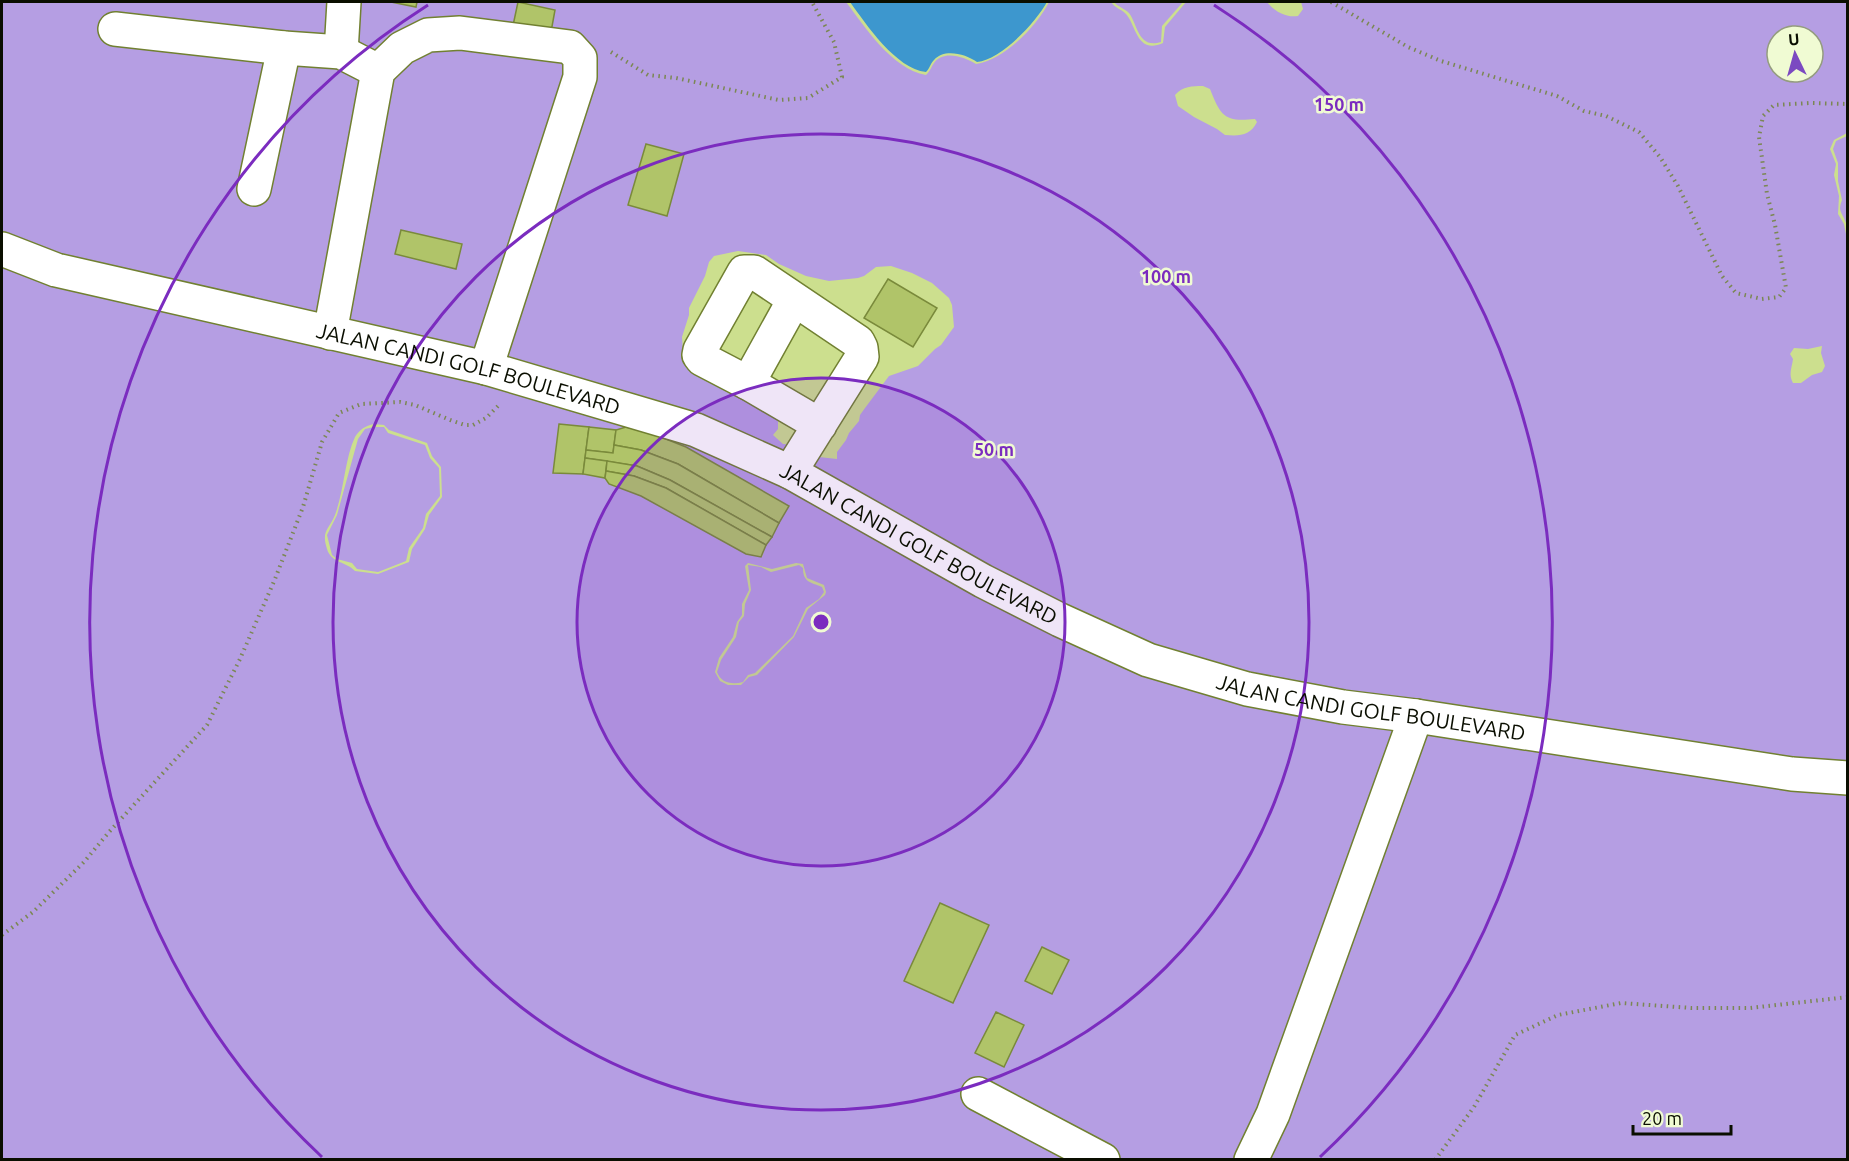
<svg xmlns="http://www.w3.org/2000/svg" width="1849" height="1161" viewBox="0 0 1849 1161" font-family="Ubuntu,sans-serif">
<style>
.green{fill:#b59ee3;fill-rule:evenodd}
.water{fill:#3d97ce}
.building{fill:#b0c469;stroke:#7a8a3b;stroke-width:1.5}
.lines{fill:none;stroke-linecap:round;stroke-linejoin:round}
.minor-casing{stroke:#718031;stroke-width:36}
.path{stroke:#7b8753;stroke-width:4;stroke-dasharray:1.5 4.5;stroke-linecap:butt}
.minor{stroke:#fff;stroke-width:33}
.ring{fill:none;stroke:#7b2cbf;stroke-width:3}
.labels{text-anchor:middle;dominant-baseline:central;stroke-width:5;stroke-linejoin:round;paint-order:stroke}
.street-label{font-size:21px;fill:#0a0e00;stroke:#f0fbd3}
.centre{fill:#7b2cbf;stroke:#f0fbd3;stroke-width:3}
.ring-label{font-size:18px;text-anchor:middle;font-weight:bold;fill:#7b2cbf;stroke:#f0fbd3;stroke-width:5;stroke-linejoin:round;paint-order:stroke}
</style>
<rect width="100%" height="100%" fill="#ccdf8e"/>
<g class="green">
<path d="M2 2H846C865 27 892 69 926 75 931 70 931 67 934 63 944 49 966 58 976 64 1004 60 1037 26 1049 2H1111C1116 9 1120 8 1126 14 1136 25 1137 55 1163 43L1165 27 1186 2H1267C1274 11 1286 18 1298 16L1303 9 1301 2H1847V133L1834 140 1830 149 1836 164 1834 175 1839 196 1838 214 1844 224 1848 244V398L1846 412 1848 420 1847 1159H2ZM1777 36H1813V72H1777ZM1203 86 1210 89C1221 117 1225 122 1255 119L1257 122C1250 136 1240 136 1225 135L1217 129 1194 117 1178 106 1175 95C1183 86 1192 86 1203 86ZM738 251 766 255 779 264 806 276 829 281 858 278 864 276 876 267 891 266 912 273 932 283 949 298 952 305 954 327 941 345 935 349 918 366 889 376 865 408 860 415 859 421 849 433 846 440 837 452V459L819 457 794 445 783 444 773 435 778 429V414L683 352 682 337 689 315V308L705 276 709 262 714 256ZM1822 346 1821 353 1825 366 1822 372 1812 375 1801 383H1793C1788 374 1792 368 1793 359L1790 354 1794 348 1808 349ZM374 424 384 425 389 430 427 443 432 456 441 467 442 497 429 515 425 529 412 549 409 562 378 574 355 571C347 562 331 563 327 549 321 530 329 530 335 515 344 491 345 458 355 437 360 429 365 426 374 424ZM559 424 616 430 646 431 662 437 686 447 789 506 766 545 762 557 746 554 641 496 610 484 605 478 583 474 553 473ZM748 563 772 569 796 563 803 564 807 578 824 585 826 592 825 595 808 609 794 637 757 675 749 677 741 685H728L720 681 715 672 719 658 733 637 737 622 742 615V604L749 590 745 566Z"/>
<path d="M1114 2H1183L1162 26 1161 42C1138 49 1138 25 1129 13 1124 8 1118 7 1114 2Z"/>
<path d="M1847 136V238C1847 234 1848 227 1846 223 1843 213 1837 212 1842 200L1838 181V163L1833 149 1836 141Z"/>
<path d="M374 427H384L388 433 425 445 430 458 439 468 440 496 426 514 423 528 409 548 406 561 378 572 357 569 352 563 337 559 332 555 327 535 337 515 358 439 365 429Z"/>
<path d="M748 565 761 567 771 572 799 565 803 568C803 582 810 582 822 587L824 592 819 599 806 608 793 636 755 673 748 675 743 682C732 685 721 683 717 672L721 660 736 637 739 622 744 616 745 604 751 590Z"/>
</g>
<path class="water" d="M850 2H1047C1036 22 1001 60 977 62 966 54 944 48 934 60 930 64 930 68 926 72 896 69 866 24 850 2Z"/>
<g class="building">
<path d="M391 2H417L416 7Z"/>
<path d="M518 2 555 10 549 43 511 35Z"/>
<path d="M646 144 684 154 667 216 628 205Z"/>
<path d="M401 230 462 244 456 269 395 254Z"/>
<path d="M888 279 937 308 913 347 864 318Z"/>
<path d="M559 424 589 427 583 474 553 473Z"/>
<path d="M589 427 616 430 613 453 586 450Z"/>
<path d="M626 427 646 431 686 447 789 506 779 523 678 464 641 450 614 445 616 430Z"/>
<path d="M614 445 641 450 678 464 779 523 772 537 670 480 637 466 585 458 586 450 613 453Z"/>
<path d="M585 458 607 461 605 478 583 474Z"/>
<path d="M607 461 637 466 670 480 772 537 766 545 666 488 634 476 606 471Z"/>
<path d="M606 471 634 476 666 488 766 545 761 557 746 554 641 496 609 484 605 478Z"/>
<path d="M940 903 989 925 953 1003 904 981Z"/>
<path d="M1042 947 1069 960 1052 994 1025 981Z"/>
<path d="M996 1012 1024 1025 1004 1067 975 1053Z"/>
</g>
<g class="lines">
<g class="minor-casing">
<g id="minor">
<path d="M115 29 284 48 341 52 378 71"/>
<path d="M341 52 344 2"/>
<path d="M254 189 284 48"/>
<path id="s1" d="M2 249 56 270 486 368 696 430 790 472 983 581 1060 620 1148 660 1247 689 1343 707 1416 716 1792 774 1848 778"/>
<path d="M330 333 378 71 402 48 428 35 460 33 570 47 580 58V77L486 368"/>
<path d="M748 383 794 300"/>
<path d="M790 472 862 357 861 348 858 342 754 272H744L700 350 699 355 702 359 748 383 820 425"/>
<path d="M978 1094 1103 1160"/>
<path d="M1251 1160 1273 1114 1416 716"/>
</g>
</g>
<g class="path">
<path d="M1331 2 1408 47 1441 61 1557 96 1584 111 1606 116 1639 132 1660 157 1678 186 1722 276 1736 293 1762 299 1779 297 1786 288 1775 225 1767 194 1759 137 1763 116 1774 105 1810 103 1848 104"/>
<path d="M611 52 648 75 676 78 779 100 808 98 842 77 834 42 812 2"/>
<path d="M2 935 33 912 84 862 109 832 207 725 240 659 275 579 303 507 322 442 339 413 361 404 400 402 415 405 450 420 465 425H473L486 418 499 405"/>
<path d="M1435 1160 1474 1107 1515 1035 1558 1015 1621 1003 1692 1008H1750L1848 997"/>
</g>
<use href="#minor" class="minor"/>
</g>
<circle cx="821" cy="622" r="244" fill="#7b2cbf" fill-opacity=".12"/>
<g class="ring">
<circle cx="821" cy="622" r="244"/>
<circle cx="821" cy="622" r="488"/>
<path d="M322 1157A732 732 0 0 1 428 5M1214 5A732 732 0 0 1 1320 1157"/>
</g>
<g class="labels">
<g class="street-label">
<text stroke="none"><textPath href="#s1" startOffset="482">JALAN CANDI GOLF BOULEVARD</textPath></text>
<text stroke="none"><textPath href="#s1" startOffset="968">JALAN CANDI GOLF BOULEVARD</textPath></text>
<text stroke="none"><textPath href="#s1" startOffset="1454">JALAN CANDI GOLF BOULEVARD</textPath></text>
</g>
</g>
<circle cx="821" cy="622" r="9" class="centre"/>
<g class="ring-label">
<text x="1339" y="111">150 m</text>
<text x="1166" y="283">100 m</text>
<text x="994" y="456">50 m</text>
</g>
<rect width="1849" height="1161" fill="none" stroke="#0a0e00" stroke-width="6"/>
<g transform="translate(1795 54) rotate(355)"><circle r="28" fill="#f0fbd3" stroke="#949c7f" stroke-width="1.5"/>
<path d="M0-4.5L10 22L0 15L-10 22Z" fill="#7b49c1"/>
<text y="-9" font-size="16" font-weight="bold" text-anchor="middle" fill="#0a0e00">U</text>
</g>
<path d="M1633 1125v9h98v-9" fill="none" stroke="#0a0e00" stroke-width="3"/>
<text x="1642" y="1125" font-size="18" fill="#0a0e00" stroke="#f0fbd3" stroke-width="4.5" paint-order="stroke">20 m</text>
</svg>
